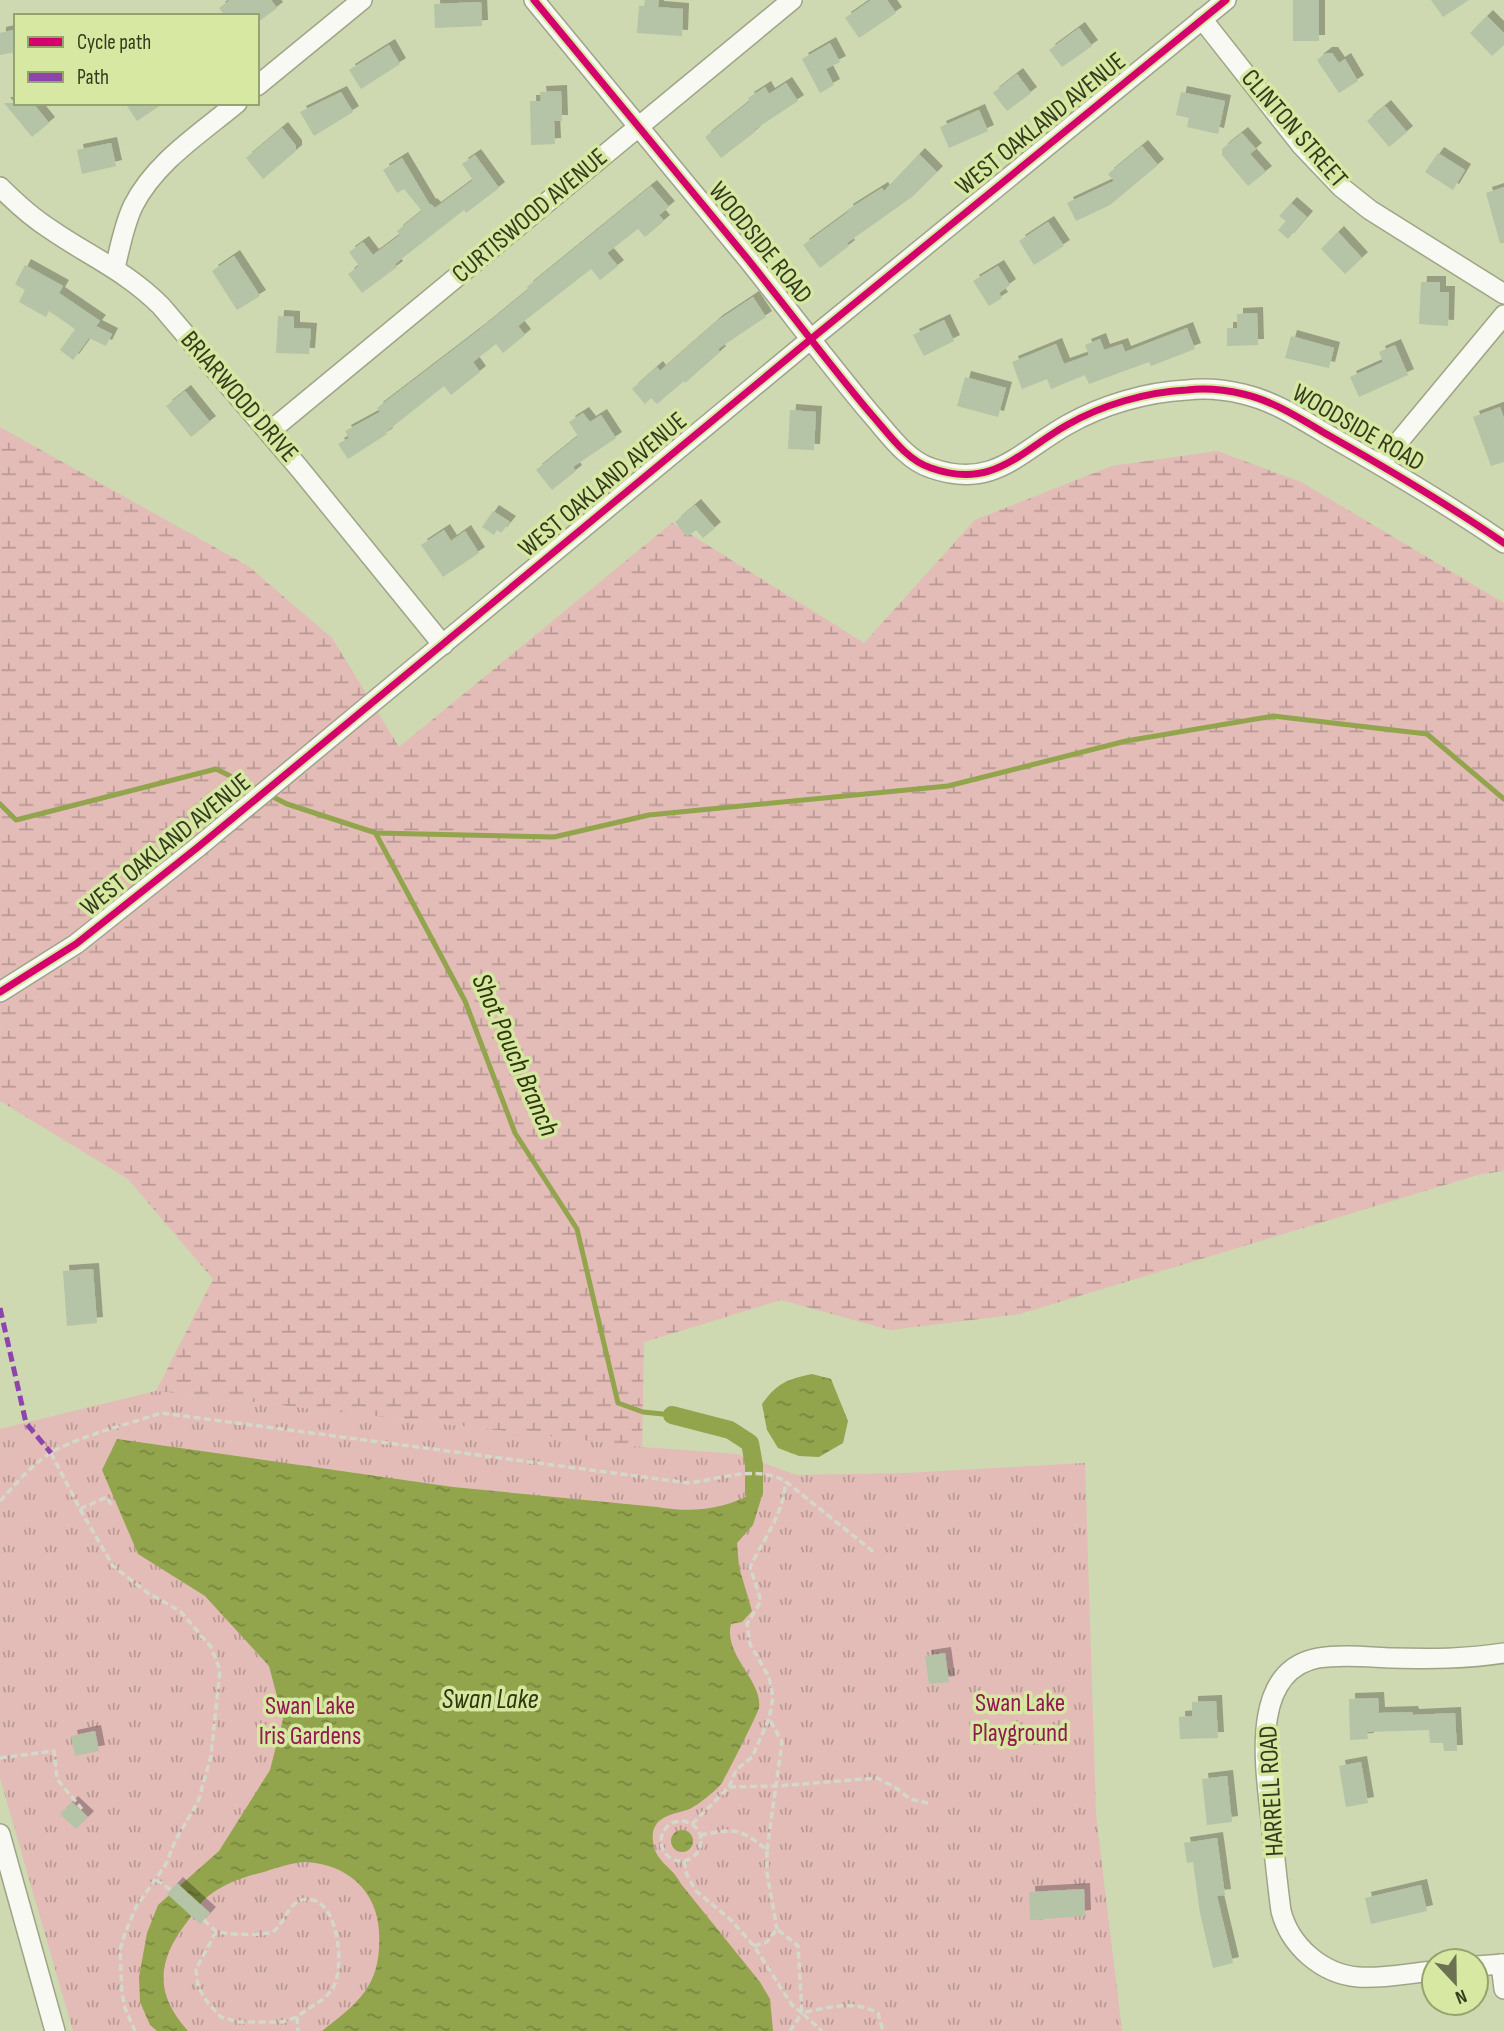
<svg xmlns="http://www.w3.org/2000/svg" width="1504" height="2031" viewBox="0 0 1504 2031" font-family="'Sofia Sans Condensed',sans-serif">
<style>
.wetland{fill:url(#wetland-marsh)}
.park{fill:url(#park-tufts)}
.water{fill:url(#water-ripples)}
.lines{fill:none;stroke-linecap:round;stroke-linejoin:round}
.stream{stroke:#92a44c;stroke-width:5}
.canal{stroke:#92a44c;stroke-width:18}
.building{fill:#b5c3a6;filter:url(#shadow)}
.minor-casing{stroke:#9ea587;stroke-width:22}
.path{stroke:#d4d8ca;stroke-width:3.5;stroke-dasharray:7 3.5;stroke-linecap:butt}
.minor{stroke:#f8f9f3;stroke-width:19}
.quiet{stroke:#8e44ad;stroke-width:5;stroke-dasharray:10 5;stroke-linecap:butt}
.cycleway-casing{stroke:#d6e8a1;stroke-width:11}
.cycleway{stroke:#d6006c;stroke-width:7}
.labels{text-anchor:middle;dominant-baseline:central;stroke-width:7;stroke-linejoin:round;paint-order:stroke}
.street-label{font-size:26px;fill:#343b1e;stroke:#d6e8a1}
.park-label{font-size:26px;fill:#931950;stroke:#d6e8a1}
.water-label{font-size:28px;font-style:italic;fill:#2f370c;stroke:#d6e8a1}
</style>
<defs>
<pattern id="wetland-marsh" width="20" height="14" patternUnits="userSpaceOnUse" patternTransform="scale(1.75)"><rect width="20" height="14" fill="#e3bbb7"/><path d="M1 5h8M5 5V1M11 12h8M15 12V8" fill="none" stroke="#b99994"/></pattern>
<pattern id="park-tufts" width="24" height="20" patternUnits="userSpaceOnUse" patternTransform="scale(1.75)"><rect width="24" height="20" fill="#e3bbb7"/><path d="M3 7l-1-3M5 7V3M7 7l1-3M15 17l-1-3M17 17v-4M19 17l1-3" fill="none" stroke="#b99994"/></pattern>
<pattern id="water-ripples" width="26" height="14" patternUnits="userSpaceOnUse" patternTransform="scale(1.75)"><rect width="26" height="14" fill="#92a44c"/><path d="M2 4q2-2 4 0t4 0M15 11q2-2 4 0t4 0" fill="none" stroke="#78873f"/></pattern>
<filter id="shadow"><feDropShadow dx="6" dy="-6" stdDeviation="0" flood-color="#0004"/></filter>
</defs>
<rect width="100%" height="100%" fill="#ced8b1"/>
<path class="wetland" d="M0 427 248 566 332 638 399 747 672 523 864 643 975 520 1112 466 1217 451 1301 482 1504 603V1171L1481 1174 1020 1314 890 1330 781 1300 644 1342 642 1447 156 1391 213 1279 128 1179 0 1101Z"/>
<path class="park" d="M156 1391 642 1447 737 1454 797 1475 906 1473 1085 1463 1096 1815 1122 2031H73L0 1778V1429Z"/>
<g class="water">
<path d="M812 1374 831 1379 848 1421 843 1443 819 1457 799 1456 778 1448 767 1430 762 1404C776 1384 787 1379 812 1374Z"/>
<path d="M117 1439 453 1487 657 1507C692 1513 722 1510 754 1493L761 1499 753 1525 737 1543 739 1567 752 1611 742 1622 731 1624C723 1655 763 1681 759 1708 758 1713 725 1779 721 1784 717 1790 693 1809 687 1810 670 1815 650 1817 653 1842 655 1862 673 1867 681 1884L760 1982 770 1999 773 2031H322C361 2001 382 1984 379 1931 377 1891 347 1864 306 1862 292 1862 274 1869 260 1873 241 1878 223 1884 207 1897 199 1904 193 1914 187 1922 157 1961 154 1993 188 2031H157L150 2025 140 2002 139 1977 147 1933 158 1905 219 1851 270 1770 283 1719 269 1666 205 1596 138 1554 102 1470Z"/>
<circle cx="682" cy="1841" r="11"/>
</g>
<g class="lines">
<g class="stream">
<path d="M269 795 287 804 376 833 554 837 649 815 948 786 1126 741 1273 716 1427 734 1504 799"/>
<path d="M0 804 16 820 216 769 261 791"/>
<path d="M376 834 465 1001 515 1133 577 1229 618 1403 643 1412 672 1415"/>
</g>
<path class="canal" d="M672 1415 730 1430 750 1443 754 1465V1493"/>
</g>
<g class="building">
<path d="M230 0H271L277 8 257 23V16H225L219 8Z"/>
<path d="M645 0H659L658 7 683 9 682 36 637 33 639 6H645Z"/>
<path d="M871 0H887L896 13 859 38 845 18Z"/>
<rect x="1293" y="0" width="26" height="41"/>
<path d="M1431 0H1469L1443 17Z"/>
<path d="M481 2 482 26 435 28 434 4Z"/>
<path d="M1487 16 1504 33V45L1492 56 1470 33Z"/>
<path d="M1079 28 1092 46 1062 67 1049 50Z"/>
<path d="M13 30 16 52 0 55V33Z"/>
<path d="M830 43 840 62 826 69 834 85 820 93 802 59Z"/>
<path d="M389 45 400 64 361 89 349 70Z"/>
<path d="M1326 53H1332L1339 63 1345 59 1358 81 1339 93 1317 60Z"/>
<path d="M1017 74 1031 93 1007 111 993 93Z"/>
<path d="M786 83 798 101 754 130 755 132 721 158 705 137 750 101 748 98 765 87 769 94Z"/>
<path d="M561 91 562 121H554L555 144 531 145 530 101H541L540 92Z"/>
<path d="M341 92 353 112 314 136 300 112Z"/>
<path d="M1181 92 1225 101 1218 134 1187 127 1189 118 1176 115Z"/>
<path d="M4 103H33L49 123 32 137Z"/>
<path d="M125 103H164L137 121Z"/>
<path d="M1385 106 1407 132 1389 147 1367 121Z"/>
<path d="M979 110 988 131 949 148 940 127Z"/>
<path d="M282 128 296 146V151L263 179 246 158Z"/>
<path d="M1242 133 1256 149 1250 154 1266 172 1248 186 1222 155V149Z"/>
<path d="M111 143 116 166 82 174 77 150Z"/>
<path d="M1142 146 1158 165 1110 205 1076 221 1067 203 1114 181 1108 174Z"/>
<path d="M1438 153 1465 170 1453 190 1425 172Z"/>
<path d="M919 154 937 172 912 197 847 243 849 246 820 268 803 245 848 212 847 210 882 188 884 191Z"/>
<path d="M475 155 499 188 466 213 464 210 395 264 397 267 362 293 348 274 359 266 349 252 363 242 373 255 400 235 397 231 422 211 404 189 397 193 383 170 402 158 430 205 431 204 435 208 473 180 462 164Z"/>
<path d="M651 186 669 207 659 215 664 221 645 237 638 229 607 253 618 266 600 280 591 269 518 326 525 335 503 353 496 344 473 362 480 372 451 395 444 386 386 432 387 434 348 459 338 444 349 438 345 431 380 412 377 408 479 330 529 289 527 287Z"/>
<path d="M1504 187V243H1500L1486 193Z"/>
<path d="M1291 203 1307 217 1288 239 1278 230 1286 221 1279 216Z"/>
<path d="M1048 222 1064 246 1034 265 1019 241Z"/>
<path d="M1338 232 1362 258 1345 274 1321 249Z"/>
<path d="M234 256 260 296 237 310 212 271Z"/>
<path d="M25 265 63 286 59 293 100 321 96 326 112 334 106 346 89 338 73 360 60 350 75 329 49 311 46 317 19 302 25 290 15 284Z"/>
<path d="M998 266 1010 285 999 293 1002 298 989 306 973 281Z"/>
<path d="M1421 282H1440V292H1449L1448 326 1419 324Z"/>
<path d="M753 297 766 317 718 349 720 352 685 383 684 381 657 404 651 398 645 404 632 389 657 367 660 371 717 321Z"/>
<path d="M1257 313 1258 345 1227 346V328H1237V314Z"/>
<path d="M278 316 294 317V328L311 329 309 354 276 353Z"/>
<path d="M944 320 954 341 924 356 913 335Z"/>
<path d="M1187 328 1195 349 1151 366 1149 362 1089 384 1085 375 1051 389 1047 379 1022 389 1012 362 1056 344 1064 364 1089 355 1085 345 1100 339 1104 350 1122 344 1125 352Z"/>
<path d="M1291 336 1334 348 1329 368 1285 358Z"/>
<path d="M1395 345 1408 375 1359 397 1350 377 1383 362 1379 352Z"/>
<path d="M965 377 1006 388 998 417 957 406Z"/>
<path d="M185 391 210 422 191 437 166 406Z"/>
<path d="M1500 407 1504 418V462L1491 466 1473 417Z"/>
<path d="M790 410 816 412 814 450 788 449Z"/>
<path d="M583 413 590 422 601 415 616 438 573 467 576 471 552 490 536 470 578 436 569 422Z"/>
<path d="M695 505 715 528 703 538 696 530 687 537 675 522Z"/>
<path d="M493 511 510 522 501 533 497 530 494 535 482 527Z"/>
<path d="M444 530 451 541 465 531 479 553 443 577 421 545Z"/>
<path d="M93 1269 97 1323 67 1326 63 1271Z"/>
<path d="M945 1653 949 1682 929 1684 925 1656Z"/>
<path d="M1378 1698 1379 1713 1412 1712 1413 1715 1455 1713 1457 1751H1444L1443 1743H1430L1429 1730 1367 1732 1368 1739 1350 1740 1349 1699Z"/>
<path d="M1216 1701 1218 1738 1180 1739 1179 1717 1192 1716V1702Z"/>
<path d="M95 1731 99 1751 75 1756 71 1736Z"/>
<path d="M1361 1762 1368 1803 1346 1807 1339 1766Z"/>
<path d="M1227 1776 1232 1822 1207 1825 1202 1779Z"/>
<path d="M72 1802 88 1817 76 1829 60 1814Z"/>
<path d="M1217 1838 1225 1895 1217 1896 1233 1963 1213 1968 1200 1913 1193 1862 1187 1863 1184 1843Z"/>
<path d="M177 1883 210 1913 200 1924 167 1894Z"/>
<path d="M1421 1885 1427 1911 1371 1924 1365 1898Z"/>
<path d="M1084 1889 1085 1916 1030 1920 1029 1892Z"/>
</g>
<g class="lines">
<g class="minor-casing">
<g id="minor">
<path d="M534 0C604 86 676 171 746 257 788 309 828 363 871 414 888 433 906 460 931 468 993 490 1019 452 1067 425 1102 405 1146 392 1187 390 1205 388 1226 390 1243 394 1274 401 1301 419 1328 435 1388 469 1447 504 1504 543"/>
<path d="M1202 19 1302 146 1341 187 1370 210 1504 294"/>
<path d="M257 86 362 0"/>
<path d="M0 187C15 202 31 217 50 229 89 256 126 271 161 306L299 468 443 645"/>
<path d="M115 268C120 247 124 225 133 206 155 162 201 133 237 103"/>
<path d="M269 432 792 0"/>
<path d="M1380 464 1504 315"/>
<path d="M0 992 76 944 198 847 811 339 1226 0"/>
<path d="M0 1834 55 2031"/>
<path d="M1501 1964 1504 1989"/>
<path d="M1476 1966 1504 1964"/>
<path d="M1434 1971C1409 1973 1383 1979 1358 1977 1322 1974 1290 1946 1281 1911 1277 1881 1274 1851 1271 1820 1266 1771 1248 1671 1318 1658 1342 1654 1368 1657 1392 1658 1431 1659 1466 1659 1504 1653"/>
</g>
</g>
<g class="path">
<path d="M51 1453 80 1509 113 1566 148 1593 180 1611 211 1647 220 1670 211 1756 198 1802 176 1839 166 1864 136 1907 125 1933 120 1950 122 1993 125 2008 135 2031"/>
<path d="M0 1501C15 1485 32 1464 52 1452 85 1434 126 1425 161 1413L689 1483C721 1479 755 1465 785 1481L875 1553"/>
<path d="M80 1509 107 1497 112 1507"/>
<path d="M0 1758 54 1751 57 1779 82 1809"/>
<path d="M729 1787 777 1786 877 1778 896 1788 910 1799 928 1803"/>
<circle cx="681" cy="1841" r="20"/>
<path d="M692 1824 729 1787 736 1770 752 1757 769 1719 773 1697 769 1677 750 1644 747 1624 761 1601 750 1567C762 1542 786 1510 785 1482"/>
<path d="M700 1835C734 1829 739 1827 767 1850V1873L777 1929"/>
<path d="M767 1850 782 1742 770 1720"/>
<path d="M684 1861 687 1875 696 1891 731 1920 754 1946 792 2005 802 2013C828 2007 854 2000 878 2013L883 2031"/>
<path d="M156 1880 171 1890"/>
<path d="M204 1920C207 1923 212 1928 216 1931 223 1935 268 1936 274 1931 287 1921 289 1895 313 1900 339 1906 346 1972 331 1991 323 2001 308 2008 297 2017L298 2031"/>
<path d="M216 1932 196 1969 198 1987 208 2003 221 2017 239 2022H282L297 2017"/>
<path d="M754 1946 767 1942 777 1929 798 1946 802 2013 822 2031"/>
<path d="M790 2031 802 2013"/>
</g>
<use href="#minor" class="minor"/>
<path class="quiet" d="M0 1308 26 1423 51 1453"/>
<g class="cycleway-casing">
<g id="cycleway">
<path d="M534 0C604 86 676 171 746 257 788 309 828 363 871 414 888 433 906 460 931 468 993 490 1019 452 1067 425 1102 405 1146 392 1187 390 1205 388 1226 390 1243 394 1274 401 1301 419 1328 435 1388 469 1447 504 1504 543"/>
<path d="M0 992 76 944 198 847 811 339 1226 0"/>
</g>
</g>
<use href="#cycleway" class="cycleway"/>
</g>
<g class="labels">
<g class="street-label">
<text transform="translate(1041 124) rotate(-39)">WEST OAKLAND AVENUE</text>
<text transform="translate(1294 129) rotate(49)">CLINTON STREET</text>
<text transform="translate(530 216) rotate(-40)">CURTISWOOD AVENUE</text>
<text transform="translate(760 243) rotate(51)">WOODSIDE ROAD</text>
<text transform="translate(239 397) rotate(49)">BRIARWOOD DRIVE</text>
<text transform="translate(1358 428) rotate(30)">WOODSIDE ROAD</text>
<text transform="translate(603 485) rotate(-40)">WEST OAKLAND AVENUE</text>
<text transform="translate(166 845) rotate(-39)">WEST OAKLAND AVENUE</text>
<text transform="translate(1272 1791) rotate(-93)">HARRELL ROAD</text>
</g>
<g class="park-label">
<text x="1020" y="1703">Swan Lake<tspan x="1020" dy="30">Playground</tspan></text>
<text x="310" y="1706">Swan Lake<tspan x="310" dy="30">Iris Gardens</tspan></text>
</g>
<g class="water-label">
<text transform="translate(515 1055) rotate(66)">Shot Pouch Branch</text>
<text x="490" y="1699">Swan Lake</text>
</g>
</g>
<rect x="14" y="14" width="245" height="91" fill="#d6e8a1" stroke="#95a36d" stroke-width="2"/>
<rect x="28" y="37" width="35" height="10" fill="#d6006c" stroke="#95a36d" stroke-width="2"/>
<text x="77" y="49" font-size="21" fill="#343b1e">Cycle path</text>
<rect x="28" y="72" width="35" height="10" fill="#8e44ad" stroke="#95a36d" stroke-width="2"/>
<text x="77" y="84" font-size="21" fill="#343b1e">Path</text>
<g transform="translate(1455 1982) rotate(158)"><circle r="33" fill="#d6e8a1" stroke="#95a36d" stroke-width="2"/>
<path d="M0-5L12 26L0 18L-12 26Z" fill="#6a7251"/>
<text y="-10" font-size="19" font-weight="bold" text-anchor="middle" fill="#343b1e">N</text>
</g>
</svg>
